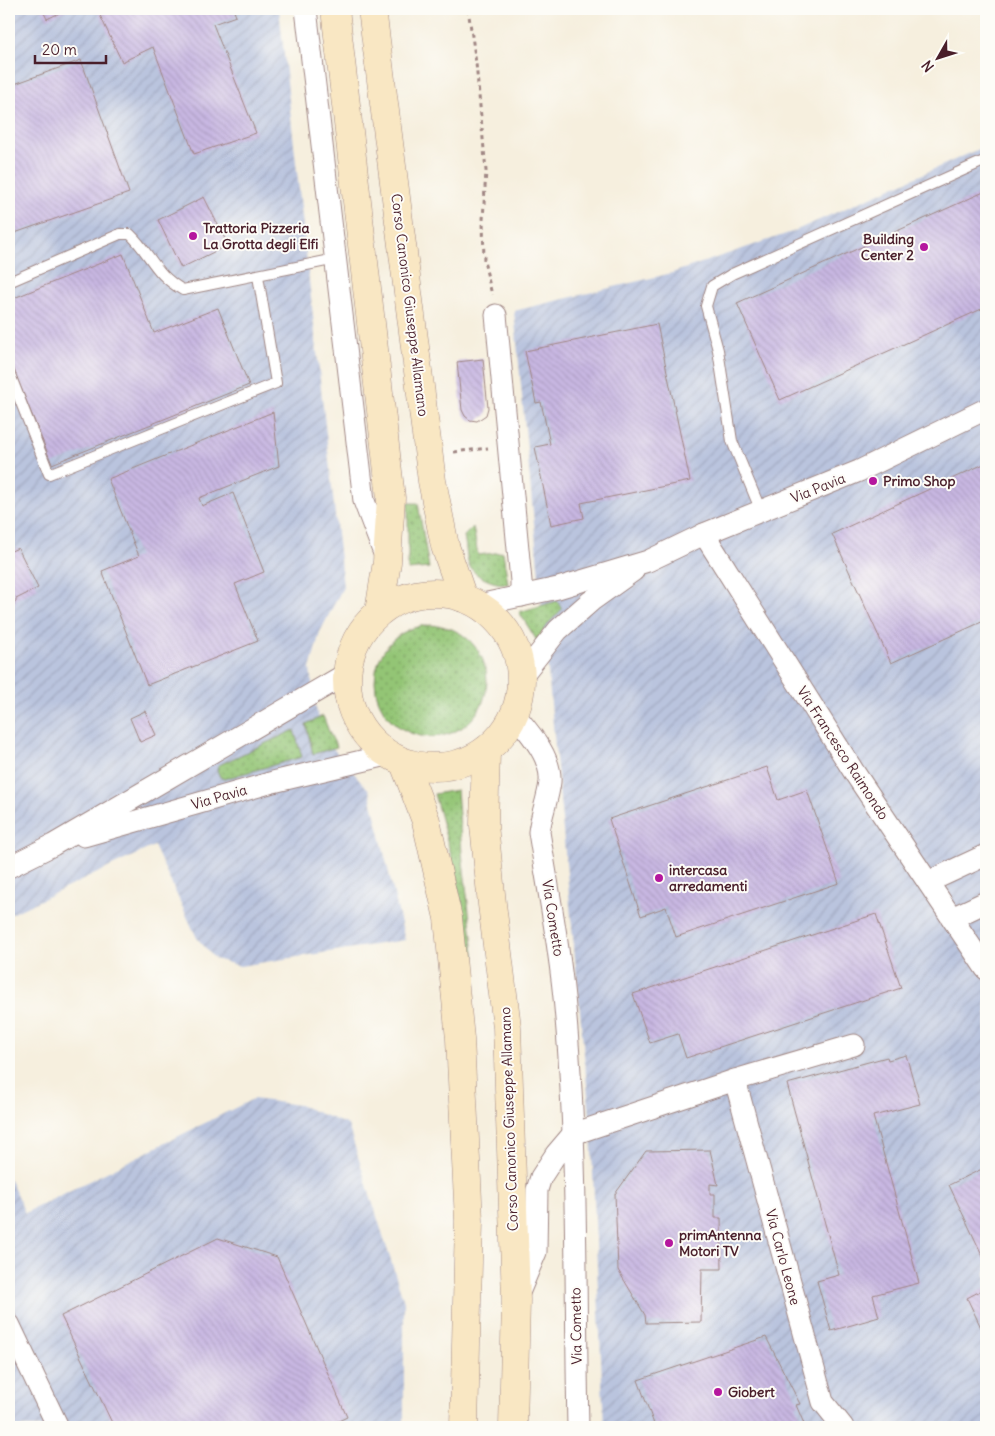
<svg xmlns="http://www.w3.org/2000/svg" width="995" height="1436" viewBox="0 0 995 1436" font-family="Delius,sans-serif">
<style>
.industrial{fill:url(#industrial-furrows)}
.grass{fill:url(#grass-dots);stroke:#6e7250}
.building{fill:url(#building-back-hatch)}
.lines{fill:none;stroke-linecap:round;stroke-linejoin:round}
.lane-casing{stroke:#a08784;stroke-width:12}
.street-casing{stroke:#a08784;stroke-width:23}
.secondary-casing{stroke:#a08784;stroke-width:29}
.path{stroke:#a08784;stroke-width:3;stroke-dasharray:4 4;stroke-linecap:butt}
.lane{stroke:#fff;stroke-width:10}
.street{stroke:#fff;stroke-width:21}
.secondary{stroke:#f9e7c3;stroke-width:28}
.poi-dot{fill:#b5179e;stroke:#fdfcf7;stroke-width:2}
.labels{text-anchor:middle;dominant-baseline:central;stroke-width:4;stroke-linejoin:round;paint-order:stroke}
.poi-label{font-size:14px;font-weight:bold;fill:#4a1f2b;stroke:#fdfcf7;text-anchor:start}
.street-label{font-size:14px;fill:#4a1f2b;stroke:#fdfcf7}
</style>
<defs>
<pattern id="industrial-furrows" width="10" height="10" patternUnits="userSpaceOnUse" patternTransform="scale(1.25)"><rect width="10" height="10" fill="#bac4de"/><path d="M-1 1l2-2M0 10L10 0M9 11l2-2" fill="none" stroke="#a1a8bf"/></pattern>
<pattern id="grass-dots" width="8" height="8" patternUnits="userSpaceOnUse" patternTransform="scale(1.25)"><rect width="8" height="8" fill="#93c575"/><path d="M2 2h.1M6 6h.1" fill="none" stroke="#7a9f60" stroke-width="1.8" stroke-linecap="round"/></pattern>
<pattern id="building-back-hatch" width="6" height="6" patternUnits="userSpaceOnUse" patternTransform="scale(1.25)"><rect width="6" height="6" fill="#c8b7e2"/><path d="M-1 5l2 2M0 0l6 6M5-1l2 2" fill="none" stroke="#ad9dc2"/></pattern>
</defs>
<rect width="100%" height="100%" fill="#fdfcf7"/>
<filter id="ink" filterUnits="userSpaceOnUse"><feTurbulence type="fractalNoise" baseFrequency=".02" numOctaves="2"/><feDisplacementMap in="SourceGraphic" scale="10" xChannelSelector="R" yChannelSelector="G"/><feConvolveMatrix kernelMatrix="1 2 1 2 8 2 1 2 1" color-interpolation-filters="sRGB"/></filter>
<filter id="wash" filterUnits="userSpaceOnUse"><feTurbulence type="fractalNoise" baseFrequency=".0096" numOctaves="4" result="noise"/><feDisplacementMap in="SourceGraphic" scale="20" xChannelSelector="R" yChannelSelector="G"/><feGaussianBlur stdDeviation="1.12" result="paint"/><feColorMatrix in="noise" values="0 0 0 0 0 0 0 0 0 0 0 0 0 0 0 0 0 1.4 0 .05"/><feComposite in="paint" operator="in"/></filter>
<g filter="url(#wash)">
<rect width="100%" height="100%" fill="#f6efde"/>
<g class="industrial">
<path d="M9 9H279L343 587 320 632 310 669 315 705 324 736 341 759 369 790 405 940 240 966 215 959 197 938 154 846 9 915Z"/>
<path d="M986 146V1427H604L591 1128 514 311 672 273 792 232Z"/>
<path d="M253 1099 299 1105 348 1125 404 1302V1427H9V1178L25 1213Z"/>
</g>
<g class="grass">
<path d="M408 503H418L429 568 408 570Z"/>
<path d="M473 527 478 555 503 552 508 584C496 585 474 577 469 565 466 557 466 545 464 536Z"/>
<path d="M557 601 562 609 548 624 537 641 519 612Z"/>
<circle cx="431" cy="681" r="56"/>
<path d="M323 716 330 734 337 747 313 754 306 724Z"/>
<path d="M294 730 302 757 224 779 220 777 217 770 219 765Z"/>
<path d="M457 790 462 853 475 962H473L451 855 434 794Z"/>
</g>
<g id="blocks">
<g class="building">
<path d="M42 9H68L47 19Z"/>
<path d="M97 9H233L236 16 213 24 256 133 194 154 153 47 122 62Z"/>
<path d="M81 60 129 193 9 235V86Z"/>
<path d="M986 191V307L780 400 737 303Z"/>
<path d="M204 197 228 245 181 268 158 220Z"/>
<path d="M123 254 154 333 218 308 249 385 52 464 9 358V300Z"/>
<path d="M657 324 690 481 581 503 584 518 551 525 535 447 550 444 541 402 536 403 525 351Z"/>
<path d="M483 359 488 408 486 415 477 421 470 420 465 416 462 410 457 362Z"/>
<path d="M273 412 279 466 199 498 202 506 233 493 264 572 235 584 258 641 147 685 102 571 139 556 108 479Z"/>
<path d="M986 463V620L891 663 832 534Z"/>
<path d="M18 548 38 588 16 599V602L9 605V552Z"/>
<path d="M145 711 156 735 140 742 130 718Z"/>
<path d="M767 767 778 800 807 790 839 883 676 937 666 907 641 916 609 819Z"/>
<path d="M876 914 901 988 686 1058 678 1034 650 1043 633 994Z"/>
<path d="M906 1055 920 1104 873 1116 919 1283 873 1295 879 1317 831 1331 817 1281 839 1275 787 1084 887 1057 888 1060Z"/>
<path d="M710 1150 718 1185 710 1184V1194H715V1218H721L722 1269H702L701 1322 646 1323 645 1315 618 1270 615 1194 646 1151Z"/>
<path d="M986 1167V1263L949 1185Z"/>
<path d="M218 1238 277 1257 347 1417 326 1427H114L61 1316Z"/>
<path d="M986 1288V1338L967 1298Z"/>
<path d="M766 1337 800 1404 796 1405 805 1426 810 1425 811 1427H655L638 1380Z"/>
</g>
</g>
</g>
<g filter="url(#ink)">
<use href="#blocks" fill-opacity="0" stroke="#a08784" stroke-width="1"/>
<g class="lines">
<g class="lane-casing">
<g id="lane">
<path d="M9 282 120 234H130C151 254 155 275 183 290L336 259"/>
<path d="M9 372 49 474 276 383 258 276"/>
<path d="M761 511 732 441 718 350 706 306 712 286 732 274 986 160"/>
</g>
</g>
<g class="street-casing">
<g id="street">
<path d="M306 9 364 501 385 556"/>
<path d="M496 315 521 581V596"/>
<path d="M704 534 854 772 986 969"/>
<path d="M478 605 558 588 648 561 704 534 859 471 986 409"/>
<path d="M521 677 558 630 591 601 633 571"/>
<path d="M514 714C529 732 552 757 550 782 548 799 541 815 539 832 549 894 561 956 566 1019 578 1154 575 1291 578 1427"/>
<path d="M84 836 273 782 387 755"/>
<path d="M9 867 53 845 346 674"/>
<path d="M928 882 986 855"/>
<path d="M952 918 986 902"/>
<path d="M735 1080 823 1402 843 1427"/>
<path d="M518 1295 536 1252 537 1190 541 1177 556 1154 573 1134 735 1080 854 1045"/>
<path d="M9 1324 58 1427"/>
</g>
</g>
<g class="secondary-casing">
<g id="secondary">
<path d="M335 9 391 498 387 562 379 612"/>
<path d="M372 9 432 481 445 546 463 598"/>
<circle cx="434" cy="680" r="87"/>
<path d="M486 751 484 825 492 904 507 1027 516 1300 513 1427"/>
<path d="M404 763 426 821 448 918 460 1039 469 1221 464 1427"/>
</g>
</g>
<g class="path">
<path d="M468 9 476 63 486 171 483 220 484 261 492 295"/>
<path d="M454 452 488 448"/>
</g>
<use href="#lane" class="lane"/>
<use href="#street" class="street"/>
<use href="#secondary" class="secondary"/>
</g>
</g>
<g class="poi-dot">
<circle cx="193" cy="236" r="5"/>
<circle cx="924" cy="247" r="5"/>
<circle cx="873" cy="481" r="5"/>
<circle cx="659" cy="878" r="5"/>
<circle cx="669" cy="1243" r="5"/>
<circle cx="718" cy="1392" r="5"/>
</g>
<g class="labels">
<g class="poi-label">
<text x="203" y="228">Trattoria Pizzeria<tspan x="203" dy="16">La Grotta degli Elfi</tspan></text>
<text x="914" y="239" text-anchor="end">Building<tspan x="914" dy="16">Center 2</tspan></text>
<text x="883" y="481">Primo Shop</text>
<text x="669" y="870">intercasa<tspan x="669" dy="16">arredamenti</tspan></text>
<text x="679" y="1235">primAntenna<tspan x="679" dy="16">Motori TV</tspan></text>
<text x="728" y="1392">Giobert</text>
</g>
<g class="street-label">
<text transform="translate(410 305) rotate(83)">Corso Canonico Giuseppe Allamano</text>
<text transform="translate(818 488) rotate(-22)">Via Pavia</text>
<text transform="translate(843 753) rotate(57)">Via Francesco Raimondo</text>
<text transform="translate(219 797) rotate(-16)">Via Pavia</text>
<text transform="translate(553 918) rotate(81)">Via Cometto</text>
<text transform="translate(509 1119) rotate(-92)">Corso Canonico Giuseppe Allamano</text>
<text transform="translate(783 1257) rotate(75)">Via Carlo Leone</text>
<text transform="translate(576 1326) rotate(-91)">Via Cometto</text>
</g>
</g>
<rect width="995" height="1436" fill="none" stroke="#fdfcf7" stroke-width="30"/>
<g transform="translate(938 58) rotate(231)" stroke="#fdfcf7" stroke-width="4" paint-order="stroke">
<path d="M0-4L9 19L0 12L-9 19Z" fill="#4a1f2b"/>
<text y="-8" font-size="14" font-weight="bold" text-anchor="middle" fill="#4a1f2b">N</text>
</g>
<path d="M35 55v8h71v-8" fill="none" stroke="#4a1f2b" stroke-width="2.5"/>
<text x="42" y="55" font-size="15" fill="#4a1f2b" stroke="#fdfcf7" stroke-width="4" paint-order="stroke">20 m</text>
</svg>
